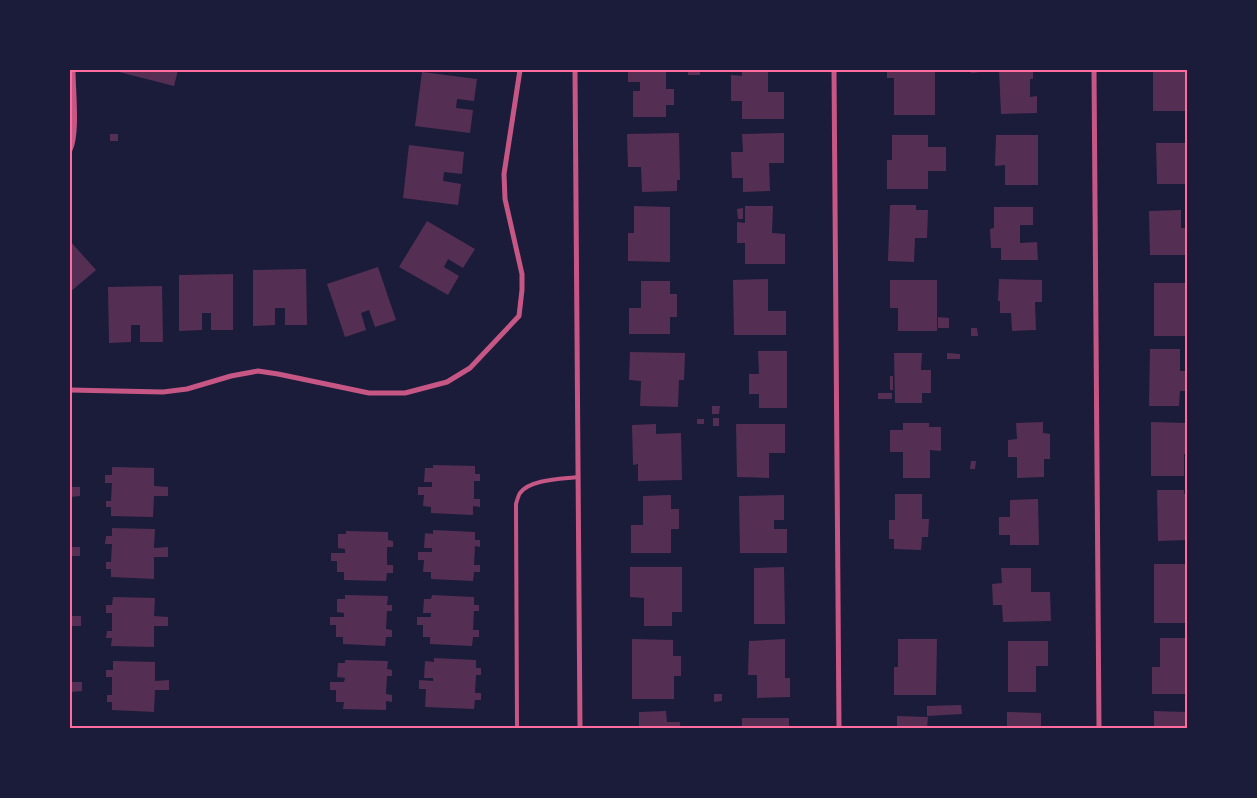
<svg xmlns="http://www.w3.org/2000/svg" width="1257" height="798" viewBox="0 0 1257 798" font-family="'PT Sans',sans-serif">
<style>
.building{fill:#542f53}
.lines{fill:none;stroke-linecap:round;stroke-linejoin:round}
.service{stroke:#c65784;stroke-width:4}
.minor{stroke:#c65784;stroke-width:5}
.neatline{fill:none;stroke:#ff6b9d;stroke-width:2}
</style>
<rect width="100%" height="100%" fill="#1b1b3a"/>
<g class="building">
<path d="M120 70H178L174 86 119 72Z"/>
<path d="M628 70H666V89H674V105H666V117H633V91H640V82H628Z"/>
<rect x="688" y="70" width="12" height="5"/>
<path d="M742 70H768V92H784V119H742V101H731V75L742 76Z"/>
<path d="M887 70H935V115H894V78H887Z"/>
<path d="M971 70H981V72L971 73Z"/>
<path d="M999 70H1033V79H1030V97L1037 96V113L1001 114Z"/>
<path d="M1153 70H1186L1187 111H1153Z"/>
<path d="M422 72 477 79 474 101 457 99 456 108 473 110 470 133 415 126Z"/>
<path d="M679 133 680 180H677V191L642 192 641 167H628L627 134Z"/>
<path d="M784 133V163H769L770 191 743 192V178H732L731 152H743L742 134Z"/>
<rect x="110" y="134" width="8" height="7"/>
<path d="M892 135H928V147H946V171H928V189H887V160H892Z"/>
<path d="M996 135H1038V185H1005V165L995 166Z"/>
<path d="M1156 143H1185L1187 184H1157Z"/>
<path d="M409 145 464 152 462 174 444 172 443 181 461 184 458 205 403 198Z"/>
<path d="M890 205H916V210H928L927 238H915L914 262 888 261Z"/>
<path d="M634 206 670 207V262L628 261V233H634Z"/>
<path d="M745 206H773L772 233 785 234V264H745V243H737V222L745 223Z"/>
<path d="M994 207H1033V225H1020V243L1037 242 1038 260H1001V248H991L990 229 994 228Z"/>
<path d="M743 208V219H738L737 209Z"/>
<path d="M1181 210V228H1187V255H1150L1149 211Z"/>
<path d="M427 221 475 249 463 268 448 259 444 267 459 276 448 295 399 267Z"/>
<path d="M70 241 96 270 70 292Z"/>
<path d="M378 267 396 320 375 327 369 310 361 313 366 330 345 337 327 284Z"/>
<path d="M306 269 307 325H285V308H275V325L253 326V270Z"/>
<path d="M233 274V330H211V313H202V330L179 331V275Z"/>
<path d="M768 279V311H786V335H734L733 280Z"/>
<path d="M999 279 1042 280V302H1035L1036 330 1012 331 1011 313H1000V301H998Z"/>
<path d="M890 280H937V331H898V308H890Z"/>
<path d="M641 281H670V294H677V317H670V334H629V308H641Z"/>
<path d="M1154 283H1186L1187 336H1154Z"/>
<path d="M162 286 163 342H140V325H131V342L109 343 108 287Z"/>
<path d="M938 317 949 318V328H938Z"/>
<path d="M971 328H977L978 336H971Z"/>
<path d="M1150 349H1180V371H1187V391H1180L1179 406H1149Z"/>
<path d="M758 351H787V408H759V394H749V374H759Z"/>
<path d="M630 352 685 353 684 380H679L678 407 640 406 641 381 629 380Z"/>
<path d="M894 353H922L921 370H931V393H922V403H895Z"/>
<path d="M947 353 960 354V359H947Z"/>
<rect x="890" y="376" width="3" height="14"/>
<rect x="878" y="393" width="14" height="6"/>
<path d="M712 406H720L719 414H712Z"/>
<rect x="713" y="418" width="6" height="8"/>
<rect x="697" y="419" width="7" height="5"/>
<path d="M1043 422V433L1050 434V459H1044V477L1017 478V457H1008V440L1017 439 1016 423Z"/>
<path d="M1151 422 1187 423V454H1184V476H1151Z"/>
<path d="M903 423H929V427H941V451L930 450V478H903V452H890V430H903Z"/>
<path d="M656 424V434L681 433 682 480 638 481V464L633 465 632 425Z"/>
<path d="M736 424H785V453H769V478L737 477Z"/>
<path d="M971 461H976L975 469H970Z"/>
<path d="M433 465 475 466V474H480V481H474V499H480V507L473 506V515L431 513V507L423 506 424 495H418V487H432V482H424L425 468H433Z"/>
<path d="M112 467 154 468V486L168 487V496H154L153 517 111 516V507H106V501H111L112 483H105V475H112Z"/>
<path d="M70 487H80V496L70 497Z"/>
<path d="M1157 490H1184V494L1187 493V540L1158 541Z"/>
<path d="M895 494H922V519H929L928 537H922L921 550 894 549V539H889V520H895Z"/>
<path d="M671 495V509H679V529H671V553H631V525H643V496Z"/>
<path d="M784 495V520H774V529H787V553H740L739 496Z"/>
<path d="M1038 499 1039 545H1010V535H999V517H1010V500Z"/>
<path d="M112 528 155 529 154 548 168 547V557H154V579L111 577V569H106V562H111L112 544H105L106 536H112Z"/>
<path d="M433 530 475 532V540H480V547L475 546 474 565H480V572H474L473 581 431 579V572H423L424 560H418V552H432V548H424L425 533 433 534Z"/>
<path d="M346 531 388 532V540L393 541V547H387V565H393V573H387L386 581 344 580V572H337V561H331V553H345V549L338 548V534H346Z"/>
<rect x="70" y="547" width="10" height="9"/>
<rect x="1154" y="564" width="33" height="59"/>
<path d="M630 567H682V612H672V626H644V598L630 597Z"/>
<path d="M784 567 785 624H754V568Z"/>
<path d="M1001 568H1031V592H1050L1051 621 1003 622 1002 605H993L992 584 1002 583Z"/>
<path d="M345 595 388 596 387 605H392V611H387L386 629 392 630V637H386L385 646 343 644V637H336V625H330V617H344V613L337 612V599H345Z"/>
<path d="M432 595 474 597V605H479V611H474L473 630H479V637H473L472 646 430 644V637H423V625H417V617H431V613H423L424 599H431Z"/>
<path d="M113 597 155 598 154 616 168 617V626H154V647L111 646 112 638H106L107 631H112V613H106V605H112Z"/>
<rect x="70" y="616" width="11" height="10"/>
<path d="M1160 638H1187V694H1152V667H1160Z"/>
<path d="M632 639 673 640V656H681V676H674V699H632Z"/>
<path d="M785 639V678H790V697L757 698V675H748L749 641Z"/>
<path d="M898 639H937L936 695H894V667H898Z"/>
<path d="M1008 641H1048V666H1036V692H1008Z"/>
<path d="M434 658 476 660V668H481V675H476L475 693H481V700H475L474 709 425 707 426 689H419V680L433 681V678H424L425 661 434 662Z"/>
<path d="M345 660 388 661 387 669 392 670V676H387L386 694 392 695V702L386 701V710L343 709 344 702H336V690H330V682H344L345 678 337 677 338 663H345Z"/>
<path d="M113 661 155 662V681L169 680V690H155L154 712 112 710V702H107V695H112V677H106V670H113Z"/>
<path d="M70 682H82V691L70 692Z"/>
<path d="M714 694H722V701L714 702Z"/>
<path d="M961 705 962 714 927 716V706Z"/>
<path d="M666 711 667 722H680V728H639V712Z"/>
<path d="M1154 711 1187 712V728H1154Z"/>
<path d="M1007 712 1041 713V728H1007Z"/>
<path d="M897 716 928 717 927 728H897Z"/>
<rect x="742" y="718" width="47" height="10"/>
</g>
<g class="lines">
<path class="service" d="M517 728 516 504C517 501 518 496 520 493 530 479 563 479 578 477"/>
<g class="minor">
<path d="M575 70 580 728"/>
<path d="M834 70 839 728"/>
<path d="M1094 70 1099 728"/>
<path d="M70 150C78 133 73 91 73 70"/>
<path d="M70 390 163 392 187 389 231 376 258 371 278 374 369 393H405L447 382 470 368 519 316 522 290V274L505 199 504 174 520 70"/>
</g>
</g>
<rect width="1257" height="798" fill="none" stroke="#1b1b3a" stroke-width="142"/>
<rect x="71" y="71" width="1115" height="656" class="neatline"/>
</svg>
